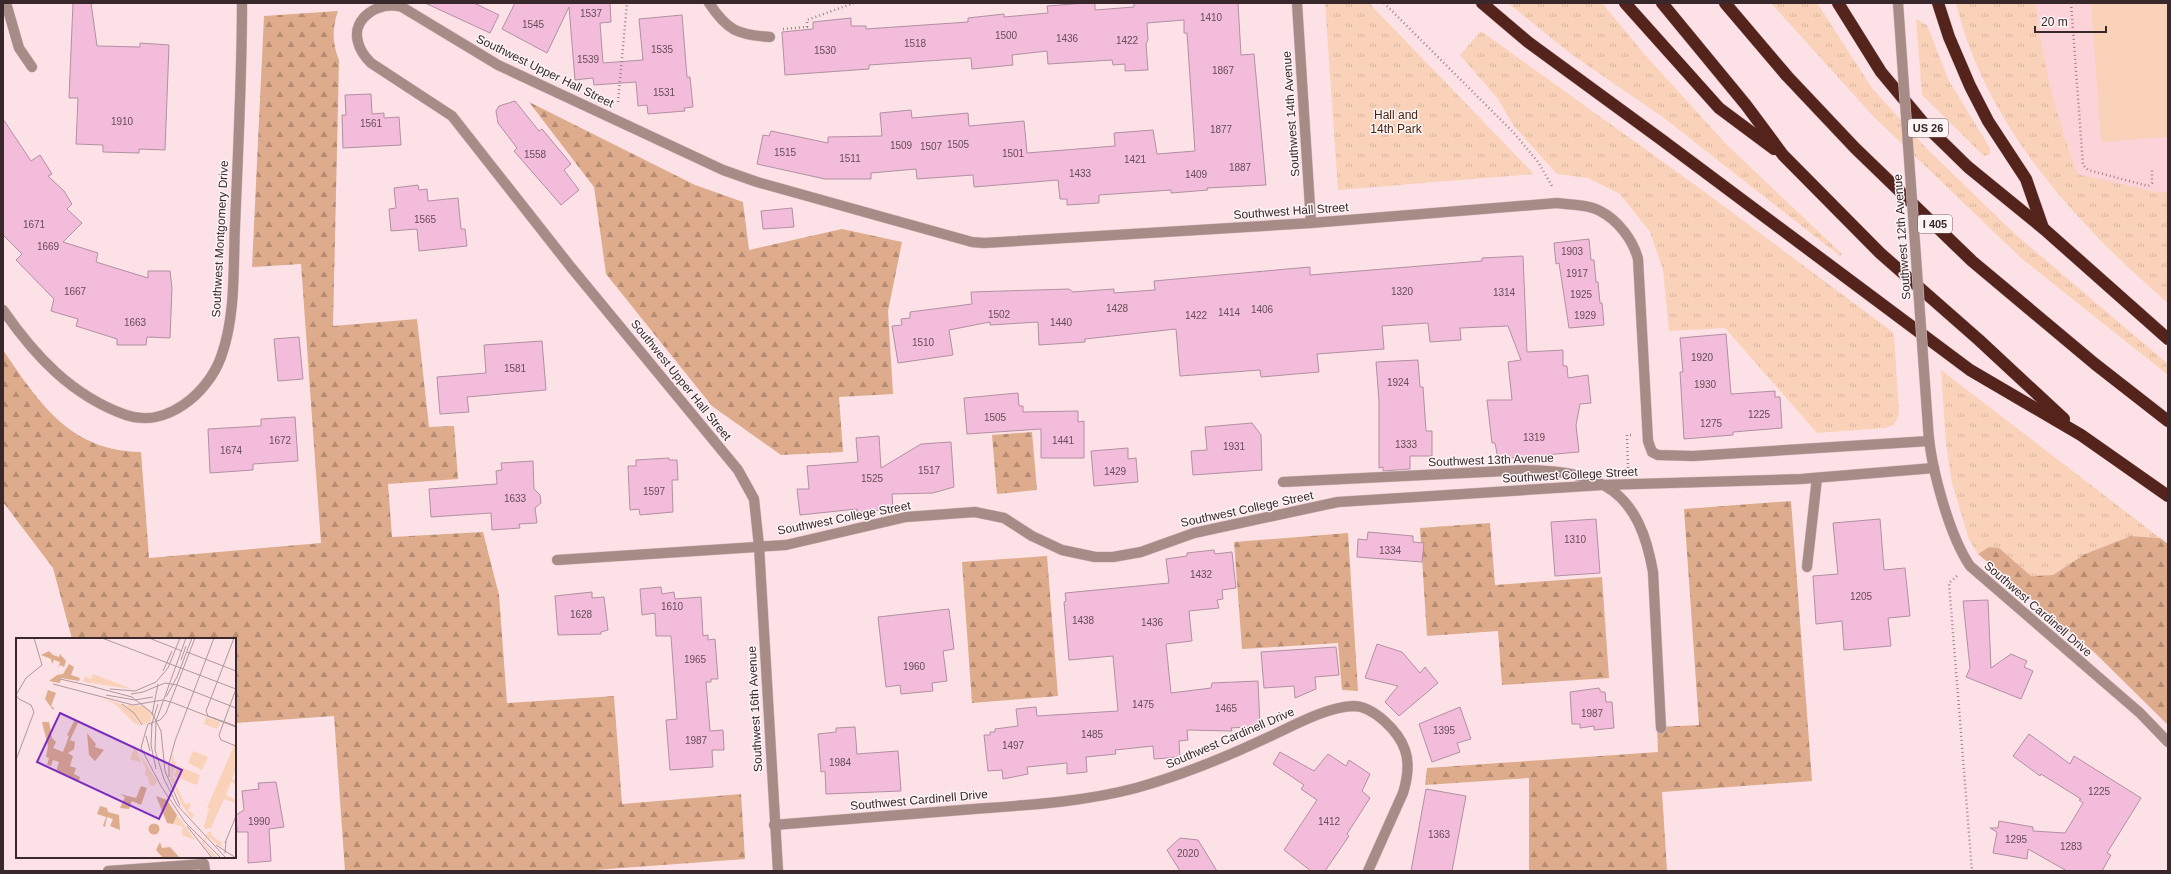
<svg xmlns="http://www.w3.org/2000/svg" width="2171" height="874" viewBox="0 0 2171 874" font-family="Helvetica,sans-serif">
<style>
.built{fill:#fbd3d9}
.grass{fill:url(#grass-tufts)}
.forest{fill:url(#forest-firs)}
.garden{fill:#fad2b9}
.building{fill:#f3bcdb;stroke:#b190a2}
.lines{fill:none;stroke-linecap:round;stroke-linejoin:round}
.minor-casing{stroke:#d5bdc1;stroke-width:11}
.highway-casing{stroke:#d5bdc1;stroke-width:13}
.path{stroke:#9a8589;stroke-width:2.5;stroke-dasharray:1 3;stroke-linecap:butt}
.minor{stroke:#a68b86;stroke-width:10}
.highway{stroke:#54231c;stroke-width:12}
.minor-bridge-casing{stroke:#d5bdc1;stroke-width:11;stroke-linecap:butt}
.minor-bridge{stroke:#a68b86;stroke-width:10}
.labels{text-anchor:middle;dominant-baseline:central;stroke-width:3;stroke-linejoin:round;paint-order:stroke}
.number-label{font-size:10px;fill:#674d57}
.shield{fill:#fdf4f6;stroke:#736568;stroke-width:1}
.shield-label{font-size:11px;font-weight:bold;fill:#38282b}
.street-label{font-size:12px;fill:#38282b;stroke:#fdf4f6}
.park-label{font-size:12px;fill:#48260e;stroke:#fdf4f6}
.inset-road{fill:none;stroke:#ae989b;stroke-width:1}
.view{fill:#7b2cbf;fill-opacity:0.15;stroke:#7b2cbf;stroke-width:2}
.inset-edge{fill:none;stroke:#38282b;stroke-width:2}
</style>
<defs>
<pattern id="grass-tufts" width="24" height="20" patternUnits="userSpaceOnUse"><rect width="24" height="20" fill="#fad2b9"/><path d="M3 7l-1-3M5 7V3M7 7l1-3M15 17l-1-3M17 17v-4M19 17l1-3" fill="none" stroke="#d7b49f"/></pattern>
<pattern id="forest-firs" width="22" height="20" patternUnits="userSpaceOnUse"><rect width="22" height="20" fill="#deac8c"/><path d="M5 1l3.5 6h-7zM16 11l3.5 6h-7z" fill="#b58c73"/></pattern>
</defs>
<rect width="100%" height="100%" fill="#fce2e6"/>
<path class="built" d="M1964 3H2168V275L2072 195Z"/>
<g class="grass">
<path d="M1325 3H1369L1534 174 1338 190Z"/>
<path d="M1508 3H1602L1645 55 1726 144 1842 254 1840 256 1664 118 1571 54Z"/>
<path d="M1771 3H1817L1872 88 1927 149 2015 234 2168 364V375L2021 258 1873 116Z"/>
<path d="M1956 3H2036C2041 62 2058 118 2077 174L2156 192H2168V303C2076 224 1985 124 1956 3Z"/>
<path d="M1916 19 1927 25 1949 81 1990 148V154L1984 156 1922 95Z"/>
<path d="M1481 31 1702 190 1894 333 1899 414 1894 425 1885 428 1817 433 1725 328 1669 331 1663 270 1650 232 1620 194 1588 178 1557 174 1514 126 1498 99 1460 55Z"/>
<path d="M1941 370 2160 538 2131 536 2085 554 2053 575 2031 576 1998 548 1989 547 1978 554 1969 540 1952 483 1946 444Z"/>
</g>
<g class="forest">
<path d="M338 11C332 28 332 43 339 60L333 326 417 319 429 427 454 426 458 479 388 484 392 537 483 532 499 595 507 703 614 696 622 804 741 794 745 859 581 871H345L334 716 235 723V639H72L53 568 3 502V350C40 404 70 451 141 452L149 558 321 543 301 264 252 267 264 16Z"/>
<path d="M529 102 695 185 743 202 749 250 842 229 902 242 888 311 893 394 839 397 843 452 781 455 712 406 606 274 594 187Z"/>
<path d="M1032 432 1037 490 997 494 992 435Z"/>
<path d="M1791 501 1812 781 1662 792 1667 871H1529V778L1425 785 1427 768 1658 752 1657 727 1699 725 1684 509Z"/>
<path d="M1490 523 1495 585 1602 577 1609 678 1502 685 1498 631 1427 636 1420 528Z"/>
<path d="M1348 533 1358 691 1342 690 1338 643 1242 649 1234 542Z"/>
<path d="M2131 536 2160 538 2168 544V725L2095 653 1978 554 1989 547 1999 548 2031 576 2053 575 2085 554Z"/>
<path d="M1047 556 1058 696 972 703 962 562Z"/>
</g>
<path class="garden" d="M2091 3H2168V137L2101 142Z"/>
<g class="building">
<path d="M73 3H91L97 46 140 47V43L169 45 165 150 139 149V153L103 152V145L76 144 78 98H69Z"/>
<path d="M425 3H474L499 15 490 33Z"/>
<path d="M515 3H610L611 22 600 23 603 63 643 60 639 19 682 15 687 77H690L693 107 684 108 685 111 648 114 647 105 638 106 636 82 594 85 593 78 575 80 569 7 547 53 502 29Z"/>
<path d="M1086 3H1095V10L1134 7V3H1238L1241 55 1254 54 1266 185 1207 188 1208 190 1171 193V190L1099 195V203L1067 205V199H1060L1058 180 974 187 973 175 917 179 916 169 871 173V179H825L757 164 763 135 769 136 771 131 828 143V137L882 136 880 113 911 110 912 118 968 113 969 126 1024 121 1027 153 1115 146 1114 133 1153 130 1157 154 1195 151 1187 33H1184V20L1147 23 1148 40 1146 44 1148 70 1125 71V64L1113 65 1112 60 1048 64 1047 51 1012 55 1013 65 972 69 971 58 869 65V69L785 75 782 32 813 29V22L851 18V26H866V29L968 22V18L1004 14V17L1048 13 1047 6Z"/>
<path d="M371 94 372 114 384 113V118L399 117 401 145 343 148 342 115H346L345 95Z"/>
<path d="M515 101 539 131 542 129 571 164 564 170 579 190 561 205 514 151 517 148 498 123 496 111 499 106Z"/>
<path d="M3 119 31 161 40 155 52 174 48 176 64 191 72 204 67 209 82 223 63 242 98 253 96 262 148 278V271H170L172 288 170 338 147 337 146 345H117V339L76 326 78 319 51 311 54 299 16 260 22 254 3 235Z"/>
<path d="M418 185 419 190 427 189 428 201 458 198 461 229H465L467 246 419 251 417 229 391 231 389 209 396 208 394 188Z"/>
<path d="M792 208 794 227 763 229 761 211Z"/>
<path d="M1589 239 1591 260H1594L1596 282H1598L1600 303H1602L1604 325 1569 328 1559 263 1556 264 1554 243Z"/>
<path d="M1523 256 1527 352 1563 350V366H1567L1568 378 1588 375 1591 403 1580 404 1576 425 1579 452 1498 459 1495 443H1492L1487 400H1512L1508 362 1521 360 1508 326 1460 328 1461 340 1430 342 1428 323 1382 326 1384 349 1317 354 1319 372 1261 377 1260 370 1180 376 1176 329 1085 339V342L1039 345 1038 322 990 325V322L949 330 953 355 898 363 892 326 902 325 901 319 910 318V312L972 304 971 292 1069 289 1073 292 1114 289V293L1155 290 1154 281 1310 267V275L1482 261V258Z"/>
<path d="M1726 334 1731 394 1775 391V397H1780L1782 428 1733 432V435L1684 439 1680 372H1683L1680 338Z"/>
<path d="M299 337 303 379 278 381 274 339Z"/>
<path d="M542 341 546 390 467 397 469 412 440 414 437 377 486 373 484 345Z"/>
<path d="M1418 360 1420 387H1423L1426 431H1432V456H1410V469L1383 471V467L1379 468V401L1376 362Z"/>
<path d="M1018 393 1019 406H1023V412L1078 411V422L1084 421V458H1041V429L967 434 964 398Z"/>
<path d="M295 417 298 461 253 464V470L210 473 208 429 261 426V419Z"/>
<path d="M1252 423 1261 435 1262 470 1193 475 1191 451 1207 450 1205 427Z"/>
<path d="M879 436 881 468 921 444 951 442 954 487 933 493 892 494 893 509 857 512V509L800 515 797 489H809L807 466 858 462 856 438Z"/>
<path d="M1128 448V459L1136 458 1138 482 1094 486 1091 451Z"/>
<path d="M669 458V460H677L678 480H672L673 512 640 515 639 509 630 510 628 466H636V460Z"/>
<path d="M533 461 534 489 540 495 541 503 535 508 537 523 519 524 520 528 492 530 491 513 431 517 429 489 497 484 496 471 502 470 501 463Z"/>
<path d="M1596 519 1600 573 1555 576 1551 522Z"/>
<path d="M1880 519 1884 570 1905 568 1910 616 1888 618 1891 646 1844 650 1842 621 1816 624 1813 576 1838 574 1833 523Z"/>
<path d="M1368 532 1413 536V542L1424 543 1422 562 1357 557 1358 539 1367 540Z"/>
<path d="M1214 550 1215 554 1232 552 1236 588 1222 590 1223 599 1217 600 1219 608 1189 611 1192 641 1166 644 1171 693 1211 688 1212 683 1258 681 1260 726 1231 728 1232 731 1187 730 1188 740 1179 741 1180 757 1154 759 1153 746 1115 750 1116 754 1086 757 1087 772 1067 774V763L1027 767 1028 774 1003 779 1002 770 988 771 984 735H990V732H995V729L1018 726 1016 709 1036 707 1037 716 1118 711 1113 656 1069 660 1064 602 1066 601 1065 593 1169 583 1166 559 1187 556V553Z"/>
<path d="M661 587 662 594 674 592 675 599 701 597 703 636 708 635V640L715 639 718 679H711V682H706L710 731 723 730 724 750H712L713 767 670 770 666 720 677 719 671 636H656L655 613 642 615 640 589Z"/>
<path d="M592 592V598L604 597 608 630 601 632V634L558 635 555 596Z"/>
<path d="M1988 600 1991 668 2011 654 2027 661 2024 667 2033 671 2021 699 1966 677 1970 668 1963 601Z"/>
<path d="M949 609 954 649 943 651 947 681 932 683 933 691 901 694 900 685 886 687 878 617Z"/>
<path d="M1377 644 1402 652 1420 673 1425 667 1438 683 1399 716 1385 702 1398 686 1365 678Z"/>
<path d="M1336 647 1339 675 1315 677 1316 689 1295 698 1294 686 1264 688 1261 652Z"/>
<path d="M1599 688 1601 692H1605L1606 702H1612L1614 728 1594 730V726L1580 728V724H1572L1570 692Z"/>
<path d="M1460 707 1471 739 1457 743 1460 752 1432 762 1419 724Z"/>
<path d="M855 727 857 754 898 751 901 791 826 794 825 771 821 772 818 734 836 732V728Z"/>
<path d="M2029 734 2070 764 2074 756 2141 798 2107 853 2111 855 2102 871H2067L2028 849 2027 859 1993 853 1997 832 1990 828H1998L1999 821 2033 827V831L2065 833 2083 803 2079 800 2081 799 2041 774 2040 776 2013 756Z"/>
<path d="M1280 752 1314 771 1328 754 1346 766 1349 760 1370 774 1362 791 1370 798 1347 834 1349 836 1325 871H1311L1284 850 1317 800 1301 789 1304 785 1273 764Z"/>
<path d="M276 782 284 827 269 829 271 861 248 863V832H237L236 815 244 810 242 791 259 789 258 783Z"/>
<path d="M1426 789 1466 796 1452 871H1411Z"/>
<path d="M1180 838 1198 840 1217 871H1180L1167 850Z"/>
</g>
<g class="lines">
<g class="minor-casing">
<g id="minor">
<path d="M6 3 19 48 32 67"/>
<path d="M709 3C727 30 737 35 770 37"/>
<path d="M1297 3 1311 223"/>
<path d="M3 310C35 356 72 396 126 415 166 429 208 393 221 357 236 316 233 268 235 226 238 151 242 77 242 3"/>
<path d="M1928 427C1930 465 1949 535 1970 566L2140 713 2168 742"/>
<path d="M1283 482 1525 470C1604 471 1639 492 1653 572L1661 728"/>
<path d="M557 560 786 545 906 517 975 512 1004 518 1032 536 1062 550 1095 557H1113L1141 552 1194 533 1338 502 1602 485 1801 479 1934 468"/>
<path d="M1807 567 1817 478"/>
<path d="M774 825C841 820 907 814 974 809 1028 805 1083 802 1136 788 1179 776 1219 760 1260 741 1286 730 1324 707 1353 706 1374 706 1399 732 1405 750 1410 764 1407 780 1403 793L1368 871"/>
<path d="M108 871 204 864 205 871"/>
<path d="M778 871 759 546 754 499 738 470 570 266 452 116 371 63C365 57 360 51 358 42 351 18 380 0 402 7L498 65 723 170 757 182 972 242 984 243 1311 223 1557 203C1570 205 1588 204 1600 211 1618 220 1633 240 1638 259L1648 441 1652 452 1658 455 1693 456 1929 441"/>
</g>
</g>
<g class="highway-casing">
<g id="highway">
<path d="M1482 3 1528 42 1662 140 1970 370 2081 435 2168 496"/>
<path d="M1625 3 1719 108 1774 149"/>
<path d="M1662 3 1746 105 1783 155 1880 253 1979 340 2064 419"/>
<path d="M1725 3 1787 76 1855 148 1972 261 2095 364 2168 421"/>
<path d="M1838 3 1881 72 1926 126 1968 167 2044 229 2168 339"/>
<path d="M1938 3 1949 37 1970 86 1988 121 2026 179 2043 228"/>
</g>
</g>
<g class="path">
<path d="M1384 3 1514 133 1538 162 1552 186"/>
<path d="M2071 3 2083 165 2088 170 2148 186 2152 183V168"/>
<path d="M783 29 807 27V20L854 3"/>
<path d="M618 102 627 3"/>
<path d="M1628 468 1627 435H1632"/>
<path d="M1957 576 1949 583 1972 871"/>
</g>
<use href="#minor" class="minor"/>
<use href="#highway" class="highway"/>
<g class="minor-bridge-casing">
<path id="minor-bridge" d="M1898 3 1928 427"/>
</g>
<use href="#minor-bridge" class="minor-bridge"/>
</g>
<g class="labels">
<g class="number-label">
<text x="591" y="13">1537</text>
<text x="1211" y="17">1410</text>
<text x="533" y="24">1545</text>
<text x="1006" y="35">1500</text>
<text x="1067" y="38">1436</text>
<text x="1127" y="40">1422</text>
<text x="915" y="43">1518</text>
<text x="662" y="49">1535</text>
<text x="825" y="50">1530</text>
<text x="588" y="59">1539</text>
<text x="1223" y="70">1867</text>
<text x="664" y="92">1531</text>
<text x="122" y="121">1910</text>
<text x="371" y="123">1561</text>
<text x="1221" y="129">1877</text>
<text x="958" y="144">1505</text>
<text x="901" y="145">1509</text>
<text x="931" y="146">1507</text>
<text x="785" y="152">1515</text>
<text x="1013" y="153">1501</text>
<text x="535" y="154">1558</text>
<text x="850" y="158">1511</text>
<text x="1135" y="159">1421</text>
<text x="1240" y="167">1887</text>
<text x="1080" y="173">1433</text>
<text x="1196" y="174">1409</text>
<text x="425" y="219">1565</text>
<text x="34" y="224">1671</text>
<text x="48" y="246">1669</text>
<text x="1572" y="251">1903</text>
<text x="1577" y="273">1917</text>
<text x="75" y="291">1667</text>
<text x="1402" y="291">1320</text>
<text x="1504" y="292">1314</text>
<text x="1581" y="294">1925</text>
<text x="1117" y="308">1428</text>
<text x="1262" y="309">1406</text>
<text x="1229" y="312">1414</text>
<text x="999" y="314">1502</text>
<text x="1196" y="315">1422</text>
<text x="1585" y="315">1929</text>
<text x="135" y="322">1663</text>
<text x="1061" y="322">1440</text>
<text x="923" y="342">1510</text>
<text x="1702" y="357">1920</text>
<text x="515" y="368">1581</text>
<text x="1398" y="382">1924</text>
<text x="1705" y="384">1930</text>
<text x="1759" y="414">1225</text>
<text x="995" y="417">1505</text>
<text x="1711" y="423">1275</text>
<text x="1534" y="437">1319</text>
<text x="280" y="440">1672</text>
<text x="1063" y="440">1441</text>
<text x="1406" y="444">1333</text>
<text x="1234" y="446">1931</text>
<text x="231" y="450">1674</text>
<text x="929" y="470">1517</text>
<text x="1115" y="471">1429</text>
<text x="872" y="478">1525</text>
<text x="654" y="491">1597</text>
<text x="515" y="498">1633</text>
<text x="1575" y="539">1310</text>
<text x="1390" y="550">1334</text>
<text x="1201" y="574">1432</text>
<text x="1861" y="596">1205</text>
<text x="672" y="606">1610</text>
<text x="581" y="614">1628</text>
<text x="1083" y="620">1438</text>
<text x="1152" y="622">1436</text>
<text x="695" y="659">1965</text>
<text x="914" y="666">1960</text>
<text x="1143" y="704">1475</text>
<text x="1226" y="708">1465</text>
<text x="1592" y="713">1987</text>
<text x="1444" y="730">1395</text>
<text x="1092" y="734">1485</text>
<text x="696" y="740">1987</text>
<text x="1013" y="745">1497</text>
<text x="840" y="762">1984</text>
<text x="2099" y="791">1225</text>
<text x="259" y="821">1990</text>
<text x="1329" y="821">1412</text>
<text x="1439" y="834">1363</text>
<text x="2016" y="839">1295</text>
<text x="2071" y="846">1283</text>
<text x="1188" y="853">2020</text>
</g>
<g class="shield">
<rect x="1908" y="119" width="40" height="18" rx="3"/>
<rect x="1918" y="215" width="34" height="18" rx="3"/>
</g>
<g class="shield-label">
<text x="1928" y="128">US 26</text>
<text x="1935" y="224">I 405</text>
</g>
<g class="street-label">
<text transform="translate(545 71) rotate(26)">Southwest Upper Hall Street</text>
<text transform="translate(1291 114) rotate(-94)">Southwest 14th Avenue</text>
<text transform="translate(1291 211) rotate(-4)">Southwest Hall Street</text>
<text transform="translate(1902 237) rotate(-94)">Southwest 12th Avenue</text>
<text transform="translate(220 239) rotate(-87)">Southwest Montgomery Drive</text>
<text transform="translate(681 380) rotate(51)">Southwest Upper Hall Street</text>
<text transform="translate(1491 460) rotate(-2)">Southwest 13th Avenue</text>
<text transform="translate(1570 475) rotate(-3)">Southwest College Street</text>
<text transform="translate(1247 509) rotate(-12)">Southwest College Street</text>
<text transform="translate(844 518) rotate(-11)">Southwest College Street</text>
<text transform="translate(2038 609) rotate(41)">Southwest Cardinell Drive</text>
<text transform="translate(755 709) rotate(-93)">Southwest 16th Avenue</text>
<text transform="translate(1230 738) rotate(-23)">Southwest Cardinell Drive</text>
<text transform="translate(919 800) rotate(-5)">Southwest Cardinell Drive</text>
</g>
<g class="park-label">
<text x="1396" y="115">Hall and<tspan x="1396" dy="14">14th Park</tspan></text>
</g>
</g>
<g transform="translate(16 638)">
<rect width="220" height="220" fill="#fce2e6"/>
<path d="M77 36 116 51 67 44 69 38 75 41ZM83 60 106 66 116 74 125 88 118 85 99 66ZM110 67 128 68 136 76 134 84 127 87ZM190 79 204 84 201 91 188 86ZM220 103V130L216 141 220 143V146L215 144 210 157 220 162V165L208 161 195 190 189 191 188 188 193 171 191 170ZM119 107 125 125 114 121ZM177 113 192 119 186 132 172 125ZM124 116 141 143 139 148 134 147 132 139 129 137 130 131ZM156 117 158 118 157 123 160 124 156 139 161 143 160 147 169 166 175 165 172 173 178 176 176 181 166 167 154 140ZM161 177 179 202 166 197 167 189 157 186ZM192 194H196L195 197 206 205 205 209 191 198 188 206 202 220H198L186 206Z" fill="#fad2b9"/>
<path d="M33 13 37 17 43 19 44 16 50 23 48 29 44 27 42 30 44 24 38 22 36 26 35 21 25 17ZM53 26 58 29 55 37 64 40 63 43 45 40 44 45 33 43 41 37 47 36ZM32 52 40 55 35 68 38 70 37 72 29 61ZM58 83 62 85 54 102 59 104 58 111 52 115 57 118 54 128 60 130 58 136 64 139 63 143 40 134 43 124 37 122 35 128 31 127 33 120 30 119 32 108 26 84H33L36 100 40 104 37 110 47 114 53 98 51 97ZM71 95 80 106 79 109 88 112 79 123 73 117ZM125 148 131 150 125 167 116 163 113 171 104 170 109 159 104 156 120 160ZM140 158 151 162 161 177 157 186 151 185ZM84 168 91 170 92 174 103 177 104 192 94 188 97 181 91 179 89 189 87 188 90 179 81 176ZM132.5 191a5.5 5.5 0 1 1 11 0a5.5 5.5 0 1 1-11 0ZM144 204 146 210 154 209 164 220H147L140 212Z" fill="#deac8c"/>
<path d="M162 128 184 137 181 147 158 138Z" fill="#fad2b9"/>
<path class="inset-road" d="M86 0 220 51M133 0 166 13M170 0 140 83 139 112 148 141 161 167 210 220M218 0 190 73 192 78 220 88M171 14 220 33M165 22 170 8M147 33 156 13M44 41 79 49M37 46 117 67 147 62 155 64M161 47 220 70M78 49 116 59 136 75 145 93 149 133 164 168M94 51 119 53 140 44 152 30 164 0M220 51 203 97 205 102 220 108M115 56 127 54 149 45 161 47M90 57 119 62 137 59M150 59 161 39 176 0M155 64 220 89M106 66 118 75 126 87M136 77 142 46M136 85 135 107 140 131M135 88 142 66M130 92 132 86 144 82 150 75 179 0M130 92 125 110 145 148 169 184 205 220M130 98 134 113M159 103 198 0M0 122 18 74 15 67 3 61 0 57 10 40 26 27 18 0M153 139V125L159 103M171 188 196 220M209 205 220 178M200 207 220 220M209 215 210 203"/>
<path class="view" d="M44 75 166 132 143 181 21 124Z"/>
<rect width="220" height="220" class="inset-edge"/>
</g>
<rect width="2171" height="874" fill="none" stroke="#38282b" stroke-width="8"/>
<path d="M2035 26v6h71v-6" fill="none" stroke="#38282b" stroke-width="2"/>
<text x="2041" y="26" font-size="12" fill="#38282b" stroke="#fdf4f6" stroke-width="3" paint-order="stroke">20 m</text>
</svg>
